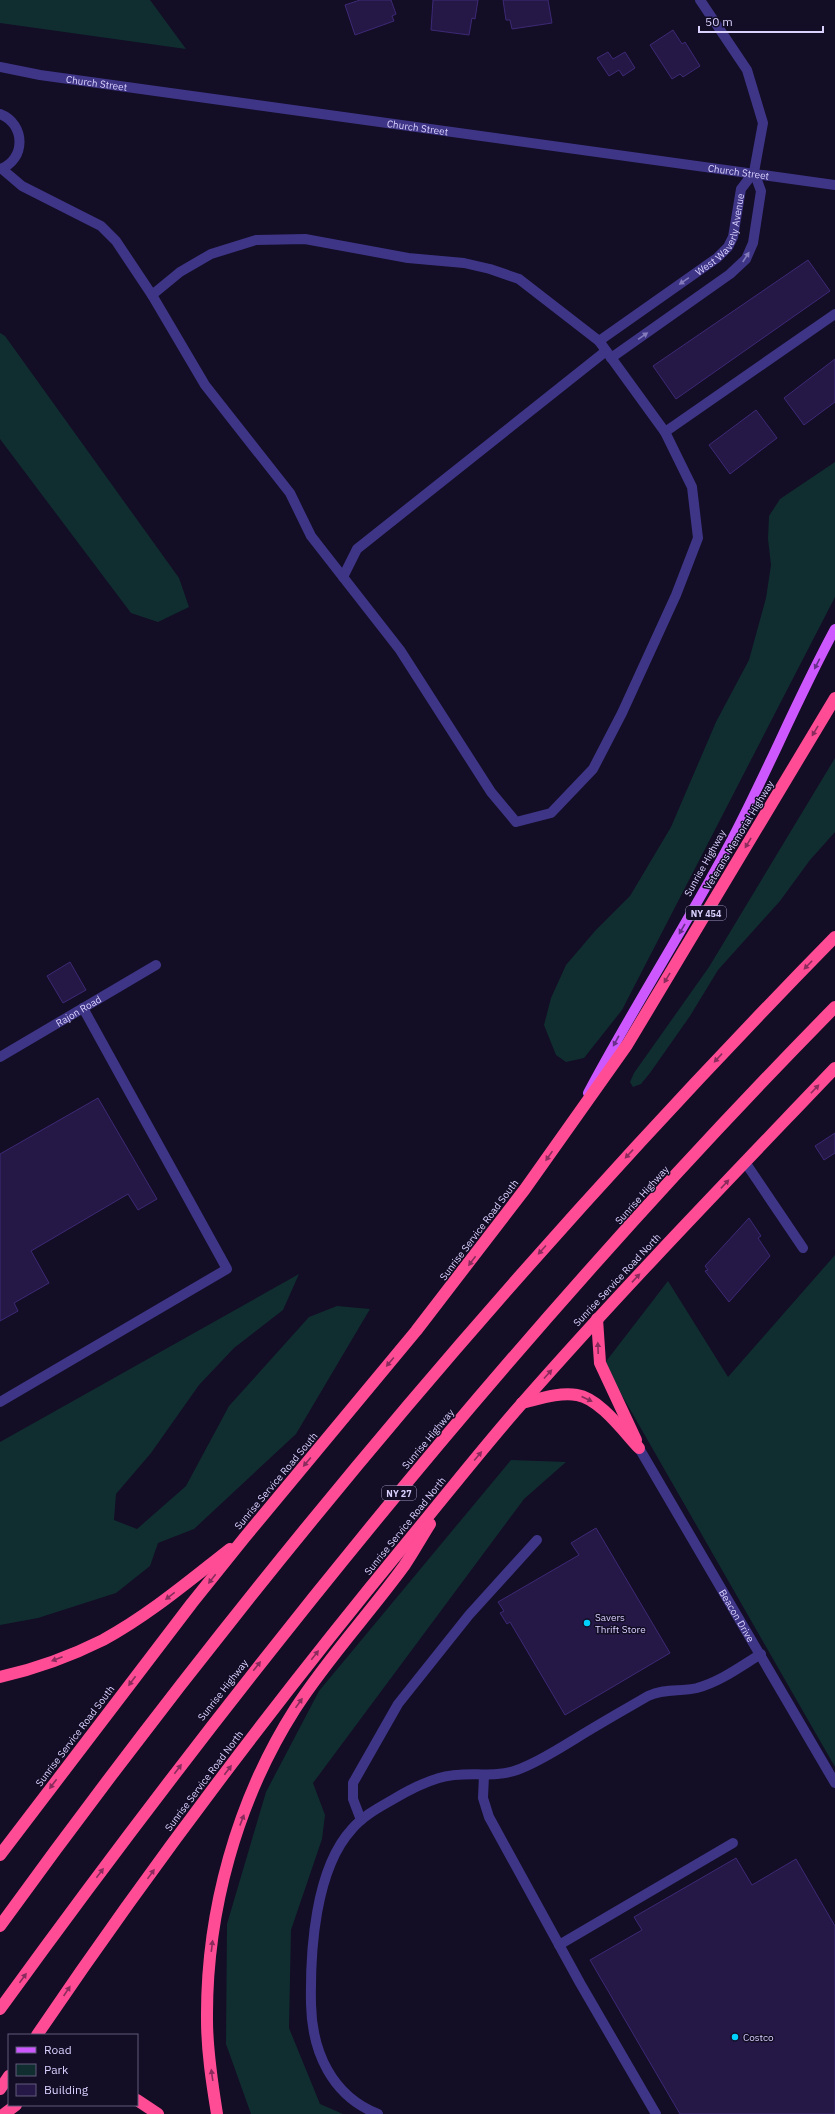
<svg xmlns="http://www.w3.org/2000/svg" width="835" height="2114" viewBox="0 0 835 2114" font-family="'IBM Plex Sans',sans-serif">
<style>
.green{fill:#102e30}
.building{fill:#251847;stroke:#3d2975}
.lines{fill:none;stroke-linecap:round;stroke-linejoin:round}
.minor{stroke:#3e3587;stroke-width:10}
.major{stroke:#cd58ff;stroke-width:10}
.highway{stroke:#ff4c95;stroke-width:12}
.oneway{fill:#847bbd}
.oneway2{fill:#672f87}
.oneway3{fill:#892c5d}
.poi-dot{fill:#00d1fc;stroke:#130d25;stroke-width:1.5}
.labels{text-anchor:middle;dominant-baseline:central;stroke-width:3;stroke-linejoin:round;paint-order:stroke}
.shield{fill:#130d25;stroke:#9e96be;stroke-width:1}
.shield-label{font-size:9px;font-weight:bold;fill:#dad1ff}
.street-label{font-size:10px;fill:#dad1ff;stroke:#130d25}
.poi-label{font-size:10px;fill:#dad1ff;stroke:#130d25;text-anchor:start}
</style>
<rect width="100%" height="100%" fill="#130d25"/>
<g class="green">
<path d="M0 0H150L186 49 0 23Z"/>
<path d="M0 333 5 336 179 578 189 607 158 622 131 613 0 439Z"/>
<path d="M835 462V597L622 1010 584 1058 566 1062 556 1055 544 1025 551 998 566 965 595 931 630 896 671 827 716 722 749 660 766 598 771 565 768 539 769 516 780 499Z"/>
<path d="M835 758V832L810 860 780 901 718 970 690 1016 650 1073 641 1084 633 1087 630 1082 634 1073 709 967Z"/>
<path d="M835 1255V1767L604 1364 668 1281 728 1377Z"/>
<path d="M299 1274 283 1310 234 1348 199 1385 151 1453 116 1494 114 1520 137 1529 186 1486 229 1406 309 1317 337 1306 370 1309 296 1434 194 1529 158 1543 150 1566 116 1593 38 1618 0 1625V1442Z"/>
<path d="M511 1460 566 1462 524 1499 313 1783 325 1815 322 1839 291 1930 289 2028 320 2104 343 2114H251L226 2044 227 1924 266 1792 319 1691Z"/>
</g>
<g class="building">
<path d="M360 0H391L396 14 392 16 394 21 355 35 345 5Z"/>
<path d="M433 0H478L475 19 472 18 469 35 431 30Z"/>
<path d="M503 0H548L552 23 512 29 510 20H506Z"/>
<path d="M673 30 682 44 685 42 700 66 683 77 680 74 672 79 650 45Z"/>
<path d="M608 52 613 59 625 52 635 68 623 76 619 70 609 76 597 58Z"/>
<path d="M808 260 830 291 676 399 653 366Z"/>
<path d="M835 359V402L804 425 784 398Z"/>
<path d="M756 410 777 438 730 474 709 445Z"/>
<path d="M70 962 86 990 63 1003 47 976Z"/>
<path d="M98 1098 157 1199 138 1210 128 1194 31 1251 49 1283 14 1303 18 1311 0 1321V1154Z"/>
<path d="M835 1133V1153L824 1160 815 1146Z"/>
<path d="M749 1218 761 1236 758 1238 770 1256 729 1302 705 1271 708 1270 705 1266Z"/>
<path d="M596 1528 670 1653 565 1715 510 1622 507 1624 500 1613 504 1611 498 1602 579 1555 571 1543Z"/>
<path d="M736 1858 752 1885 796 1859 835 1926V2114H680L590 1960 642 1930 634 1917Z"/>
</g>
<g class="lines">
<g class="minor">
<path id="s1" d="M0 67 40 75 835 185"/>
<path d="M0 114C26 124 26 160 0 169"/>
<path d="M2 169 22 186 101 226 116 241 152 295 205 385 290 493 311 536 343 577"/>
<path d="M152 295 180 272 211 254 256 240 305 239 408 258 464 263 490 269 519 279 599 341 665 432 835 314"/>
<path id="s2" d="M599 341 717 258 728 247 733 237 741 189 754 172 763 123 747 70 700 0"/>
<path d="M606 351 357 549 343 577 400 650 491 792 516 822 551 813 593 769 622 713 676 595 698 538 692 487 665 432"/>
<path d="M611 358 730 274 746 259 753 243 761 191 754 172"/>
<path id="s3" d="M0 1057 156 965"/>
<path d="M745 1162 803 1248"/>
<path d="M0 1402 227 1269 83 1008"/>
<path id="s4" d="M639 1448 835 1783"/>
<path d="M484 1775 483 1798 489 1817 580 1983 656 2114"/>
<path d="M361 1820 353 1799V1783L398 1704 469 1615 537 1540"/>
<path d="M559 1945 733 1843"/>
<path d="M378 2114C332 2096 312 2052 311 2004 310 1951 315 1869 352 1829 363 1816 378 1808 392 1800 407 1791 422 1783 439 1778 465 1770 492 1779 517 1770 537 1763 557 1750 575 1739 599 1724 624 1710 648 1696 665 1688 680 1692 697 1688 720 1682 741 1666 761 1654"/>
</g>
<path class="major" d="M588 1093C633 1008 685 928 730 843 767 773 797 699 835 629"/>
<g class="highway">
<path d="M597 1319 600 1363 636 1440"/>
<path d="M522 1403C539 1399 559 1392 577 1395 599 1398 624 1432 639 1448"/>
<path d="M0 1677C35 1669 71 1656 103 1640 149 1615 189 1581 230 1549"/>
<path d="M0 1855 192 1603 245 1537 416 1331 525 1189 627 1045 835 698"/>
<path d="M0 1926C253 1576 533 1245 835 937"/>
<path d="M0 2009C255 1657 530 1317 835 1007"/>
<path d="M37 2035C153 1864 277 1700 408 1541 447 1494 485 1445 525 1400 625 1286 731 1177 835 1068"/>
<path d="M0 2089 9 2076"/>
<path d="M137 2100 158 2114"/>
<path d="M4 2114 16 2105"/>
<path d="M217 2114C212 2083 207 2051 207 2020 206 1912 237 1800 295 1709 327 1659 369 1614 404 1566 413 1553 421 1538 430 1524"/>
</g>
</g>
<defs><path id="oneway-solid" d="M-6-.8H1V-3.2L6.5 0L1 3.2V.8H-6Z"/></defs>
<g class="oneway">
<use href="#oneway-solid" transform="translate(746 257) rotate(-57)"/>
<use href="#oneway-solid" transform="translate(684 281) rotate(145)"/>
<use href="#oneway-solid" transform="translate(643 336) rotate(-35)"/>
</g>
<g class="oneway2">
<use href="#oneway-solid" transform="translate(817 664) rotate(117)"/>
<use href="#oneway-solid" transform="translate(682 929) rotate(120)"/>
<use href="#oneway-solid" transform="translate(616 1041) rotate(119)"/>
</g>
<g class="oneway3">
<use href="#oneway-solid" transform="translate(815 731) rotate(121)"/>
<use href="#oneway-solid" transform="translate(748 843) rotate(121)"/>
<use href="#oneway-solid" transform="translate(808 965) rotate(134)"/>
<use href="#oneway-solid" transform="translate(667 978) rotate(121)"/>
<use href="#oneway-solid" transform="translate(718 1058) rotate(133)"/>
<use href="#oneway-solid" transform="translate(815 1089) rotate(-46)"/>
<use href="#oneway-solid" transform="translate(629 1154) rotate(133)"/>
<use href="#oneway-solid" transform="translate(549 1156) rotate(125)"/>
<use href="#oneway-solid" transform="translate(725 1184) rotate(-47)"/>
<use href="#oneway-solid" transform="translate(542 1250) rotate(132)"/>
<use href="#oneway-solid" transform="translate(472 1261) rotate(127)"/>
<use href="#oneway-solid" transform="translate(636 1278) rotate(-47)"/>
<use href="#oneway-solid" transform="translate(598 1348) rotate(-92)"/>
<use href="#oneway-solid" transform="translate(390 1362) rotate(130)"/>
<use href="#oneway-solid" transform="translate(548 1374) rotate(-48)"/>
<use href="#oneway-solid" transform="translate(587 1399) rotate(25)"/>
<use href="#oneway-solid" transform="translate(478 1456) rotate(-50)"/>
<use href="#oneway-solid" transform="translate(307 1462) rotate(130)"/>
<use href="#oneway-solid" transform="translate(212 1579) rotate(128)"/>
<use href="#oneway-solid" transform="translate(170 1596) rotate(142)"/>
<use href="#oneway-solid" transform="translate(315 1655) rotate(-52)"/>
<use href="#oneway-solid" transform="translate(57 1659) rotate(159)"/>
<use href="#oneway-solid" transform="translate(257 1666) rotate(-52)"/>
<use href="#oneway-solid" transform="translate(132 1681) rotate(127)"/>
<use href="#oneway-solid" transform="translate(299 1703) rotate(-55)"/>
<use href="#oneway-solid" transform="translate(178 1769) rotate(-53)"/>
<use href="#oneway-solid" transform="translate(228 1770) rotate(-53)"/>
<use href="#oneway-solid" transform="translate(53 1784) rotate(127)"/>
<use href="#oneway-solid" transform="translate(242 1820) rotate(-69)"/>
<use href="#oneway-solid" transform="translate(100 1873) rotate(-53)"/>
<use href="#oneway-solid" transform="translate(151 1874) rotate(-54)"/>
<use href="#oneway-solid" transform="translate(212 1946) rotate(-83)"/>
<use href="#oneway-solid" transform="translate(23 1978) rotate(-54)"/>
<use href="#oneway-solid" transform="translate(67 1991) rotate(-56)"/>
<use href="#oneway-solid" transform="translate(212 2075) rotate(-98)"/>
</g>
<g class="poi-dot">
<circle cx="587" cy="1623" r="4"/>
<circle cx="735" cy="2037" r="4"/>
</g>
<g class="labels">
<g class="shield">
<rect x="686" y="906" width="40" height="14" rx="3"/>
<rect x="382" y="1486" width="34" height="14" rx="3"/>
</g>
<g class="shield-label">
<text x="706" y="913">NY 454</text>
<text x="399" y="1493">NY 27</text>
</g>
<g class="street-label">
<text stroke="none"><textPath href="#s1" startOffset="98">Church Street</textPath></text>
<text stroke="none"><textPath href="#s1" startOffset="422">Church Street</textPath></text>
<text stroke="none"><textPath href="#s1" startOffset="746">Church Street</textPath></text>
<text stroke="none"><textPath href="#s2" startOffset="167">West Waverly Avenue</textPath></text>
<text transform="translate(739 835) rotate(-59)">Veterans Memorial Highway</text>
<text transform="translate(705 863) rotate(-61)">Sunrise Highway</text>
<text stroke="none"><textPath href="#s3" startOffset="91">Rajon Road</textPath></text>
<text transform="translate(642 1195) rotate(-48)">Sunrise Highway</text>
<text transform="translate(479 1230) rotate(-53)">Sunrise Service Road South</text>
<text transform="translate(617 1280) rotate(-47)">Sunrise Service Road North</text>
<text transform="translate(428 1439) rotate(-50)">Sunrise Highway</text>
<text transform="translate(276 1481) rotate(-50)">Sunrise Service Road South</text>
<text transform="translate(405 1526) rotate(-51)">Sunrise Service Road North</text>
<text stroke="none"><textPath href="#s4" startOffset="194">Beacon Drive</textPath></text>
<text transform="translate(223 1690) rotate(-52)">Sunrise Highway</text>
<text transform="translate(75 1736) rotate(-53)">Sunrise Service Road South</text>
<text transform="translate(204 1781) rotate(-53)">Sunrise Service Road North</text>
</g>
<g class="poi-label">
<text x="595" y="1617">Savers<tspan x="595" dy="12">Thrift Store</tspan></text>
<text x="743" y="2037">Costco</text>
</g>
</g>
<rect x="8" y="2034" width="130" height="72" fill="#130d25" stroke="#635b7c"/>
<rect x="16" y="2047" width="20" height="6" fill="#cd58ff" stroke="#635b7c"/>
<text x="44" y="2054" font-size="12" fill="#dad1ff">Road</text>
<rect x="16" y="2064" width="20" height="12" fill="#102e30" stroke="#635b7c"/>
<text x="44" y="2074" font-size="12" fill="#dad1ff">Park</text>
<rect x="16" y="2084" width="20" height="12" fill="#251847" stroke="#635b7c"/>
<text x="44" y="2094" font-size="12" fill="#dad1ff">Building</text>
<path d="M699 26v6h124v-6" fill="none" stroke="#dad1ff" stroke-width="2"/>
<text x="705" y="26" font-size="12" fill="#dad1ff" stroke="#130d25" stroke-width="3" paint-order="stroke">50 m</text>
</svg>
